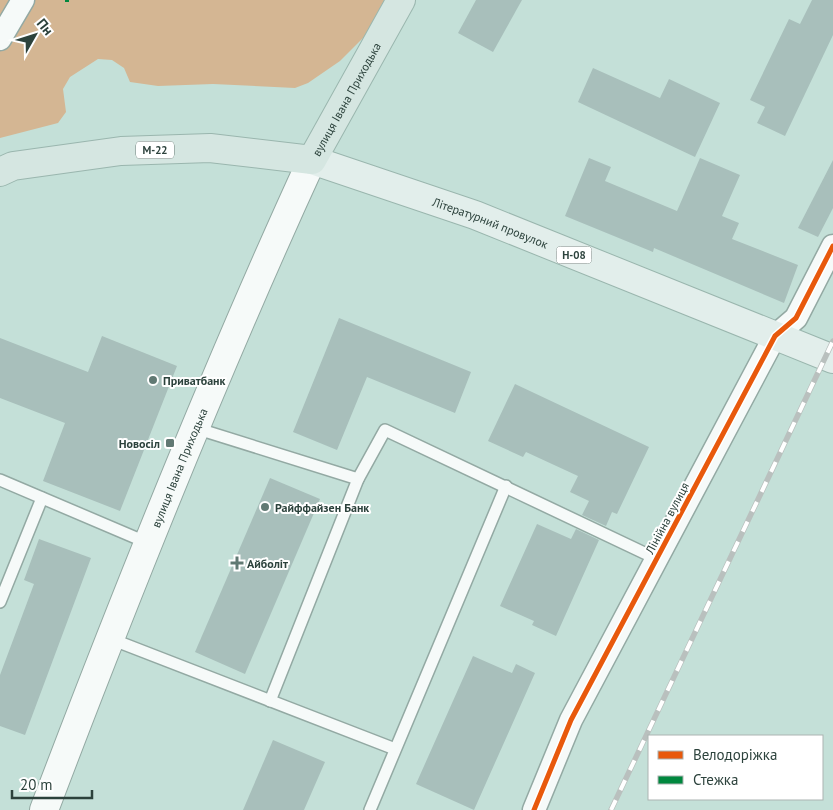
<svg xmlns="http://www.w3.org/2000/svg" width="833" height="810" viewBox="0 0 833 810" font-family="'PT Sans',sans-serif">
<style>
.forest{fill:#d4b693}
.building{fill:#a8bfbb}
.lines{fill:none;stroke-linecap:round;stroke-linejoin:round}
.lane-casing{stroke:#93a9a3;stroke-width:14}
.street-casing{stroke:#93a9a3;stroke-width:25}
.secondary-casing{stroke:#93a9a3;stroke-width:30}
.primary-casing{stroke:#9ab6ae;stroke-width:30}
.highway-casing{stroke:#9ab6ae;stroke-width:30}
.lane{stroke:#f6faf9;stroke-width:11}
.street{stroke:#f6faf9;stroke-width:22}
.secondary{stroke:#f6faf9;stroke-width:28}
.primary{stroke:#e2eeeb;stroke-width:28}
.highway{stroke:#d5e6e1;stroke-width:28}
.rail-casing{stroke:#b9c0be;stroke-width:5.5}
.rail{stroke:#fff;stroke-width:4;stroke-dasharray:11;stroke-linecap:butt}
.quiet{stroke:#00873e;stroke-width:4;stroke-dasharray:8 4;stroke-linecap:butt}
.cycleway-casing{stroke:#fff;stroke-width:8}
.cycleway{stroke:#e8590c;stroke-width:5}
.poi-dot{fill:#617973;stroke:#fff;stroke-width:2}
.labels{text-anchor:middle;dominant-baseline:central;stroke-width:4;stroke-linejoin:round;paint-order:stroke}
.shield{fill:#fff;stroke:#6b7b76;stroke-width:1}
.shield-label{font-size:11px;font-weight:bold;fill:#2c423c}
.street-label{font-size:12px;fill:#2c423c;stroke:#fff}
.poi-label{font-size:12px;font-weight:bold;fill:#2c423c;stroke:#fff;text-anchor:start}
</style>
<rect width="100%" height="100%" fill="#c4e0d8"/>
<path class="forest" d="M0 0H394L378 23 340 61 308 83 295 88 213 84 158 86 130 82 124 68 112 60 98 59 70 77 63 89 66 112 58 123 0 138Z"/>
<g class="building">
<path d="M476 0H522L493 52 458 33Z"/>
<path d="M812 0H833V35L785 136 757 123 765 107 750 100 789 19 800 24Z"/>
<path d="M593 68 660 98 669 79 720 103 695 157 578 102Z"/>
<path d="M589 158 611 167 605 181 677 211 700 158 740 175 722 216 739 223 732 239 798 265 784 303 654 248 653 252 565 216Z"/>
<path d="M833 160V208L818 237 798 228Z"/>
<path d="M339 318 471 372 455 413 367 377 337 450 293 432Z"/>
<path d="M102 336 177 366 120 511 43 481 65 423 0 398V338L88 372Z"/>
<path d="M515 384 649 447 617 514 612 512 606 526 582 515 589 501 570 492 578 476 526 452 523 457 488 441Z"/>
<path d="M270 478 320 499 245 674 195 652Z"/>
<path d="M537 524 571 539 576 529 599 540 556 636 532 625 534 621 500 606Z"/>
<path d="M39 539 91 558 25 735 0 726V675L34 584 24 580Z"/>
<path d="M473 656 512 673 516 664 535 673 474 810 416 784Z"/>
<path d="M273 740 325 762 304 810H243Z"/>
</g>
<g class="lines">
<g class="lane-casing">
<g id="lane">
<path d="M195 428 358 479 385 430 657 559"/>
<path d="M0 480 148 543"/>
<path d="M0 602 42 498"/>
<path d="M111 639 395 749"/>
<path d="M270 701 358 479"/>
<path d="M370 810 506 486"/>
</g>
</g>
<g class="street-casing">
<g id="street">
<path d="M0 39 23 0"/>
<path d="M534 810 571 720 775 336 796 318 833 246"/>
</g>
</g>
<g class="secondary-casing">
<g id="secondary">
<path id="s1" d="M44 810C127 591 214 373 312 160"/>
</g>
</g>
<g class="primary-casing">
<g id="primary">
<path id="s2" d="M312 160 475 215 833 359"/>
</g>
</g>
<g class="highway-casing">
<g id="highway">
<path id="s3" d="M0 172 13 166 121 151 210 148 312 160 401 0"/>
</g>
</g>
<use href="#lane" class="lane"/>
<use href="#street" class="street"/>
<use href="#secondary" class="secondary"/>
<use href="#primary" class="primary"/>
<use href="#highway" class="highway"/>
<g class="rail-casing">
<path id="rail" d="M611 810 833 341"/>
</g>
<use href="#rail" class="rail"/>
<path class="quiet" d="M65 0H69"/>
<g class="cycleway-casing">
<path id="cycleway" d="M534 810 571 720 775 336 796 318 833 246"/>
</g>
<use href="#cycleway" class="cycleway"/>
</g>
<g class="poi-dot">
<circle cx="153" cy="380" r="5"/>
<rect x="165" y="438" width="10" height="10" rx="2.5"/>
<circle cx="265" cy="507" r="5"/>
<path d="M234.5 555.5h5v5h5v5h-5v5h-5v-5h-5v-5h5z"/>
</g>
<g class="labels">
<g class="shield">
<rect x="136" y="141.5" width="38" height="17" rx="4"/>
<rect x="556.5" y="246.5" width="35" height="17" rx="4"/>
</g>
<g class="shield-label">
<text x="155" y="150">М-22</text>
<text x="574" y="255">Н-08</text>
</g>
<g class="street-label">
<text stroke="none"><textPath href="#s3" startOffset="385">вулиця Івана Приходька</textPath></text>
<text stroke="none"><textPath href="#s2" startOffset="189">Літературний провулок</textPath></text>
<text stroke="none"><textPath href="#s1" startOffset="368">вулиця Івана Приходька</textPath></text>
<text transform="translate(667 518) rotate(-62)">Лінійна вулиця</text>
</g>
<g class="poi-label">
<text x="163" y="380">Приватбанк</text>
<text x="160" y="443" text-anchor="end">Новосіл</text>
<text x="275" y="507">Райффайзен Банк</text>
<text x="247" y="563">Айболіт</text>
</g>
</g>
<rect x="648" y="735" width="175" height="65" fill="#ffffff" stroke="#abb3b1"/>
<rect x="658" y="751" width="25" height="8" fill="#e8590c" stroke="#abb3b1"/>
<text x="693" y="760" font-size="15" fill="#2c423c">Велодоріжка</text>
<rect x="658" y="776" width="25" height="8" fill="#00873e" stroke="#abb3b1"/>
<text x="693" y="785" font-size="15" fill="#2c423c">Стежка</text>
<g transform="translate(35 35) rotate(51)" stroke="#ffffff" stroke-width="4" paint-order="stroke">
<path d="M0-4L9 19L0 12L-9 19Z" fill="#2c423c"/>
<text y="-8" font-size="14" font-weight="bold" text-anchor="middle" fill="#2c423c">Пн</text>
</g>
<path d="M12 790v8h80v-8" fill="none" stroke="#2c423c" stroke-width="2.5"/>
<text x="20" y="790" font-size="15" fill="#2c423c" stroke="#ffffff" stroke-width="4" paint-order="stroke">20 m</text>
</svg>
